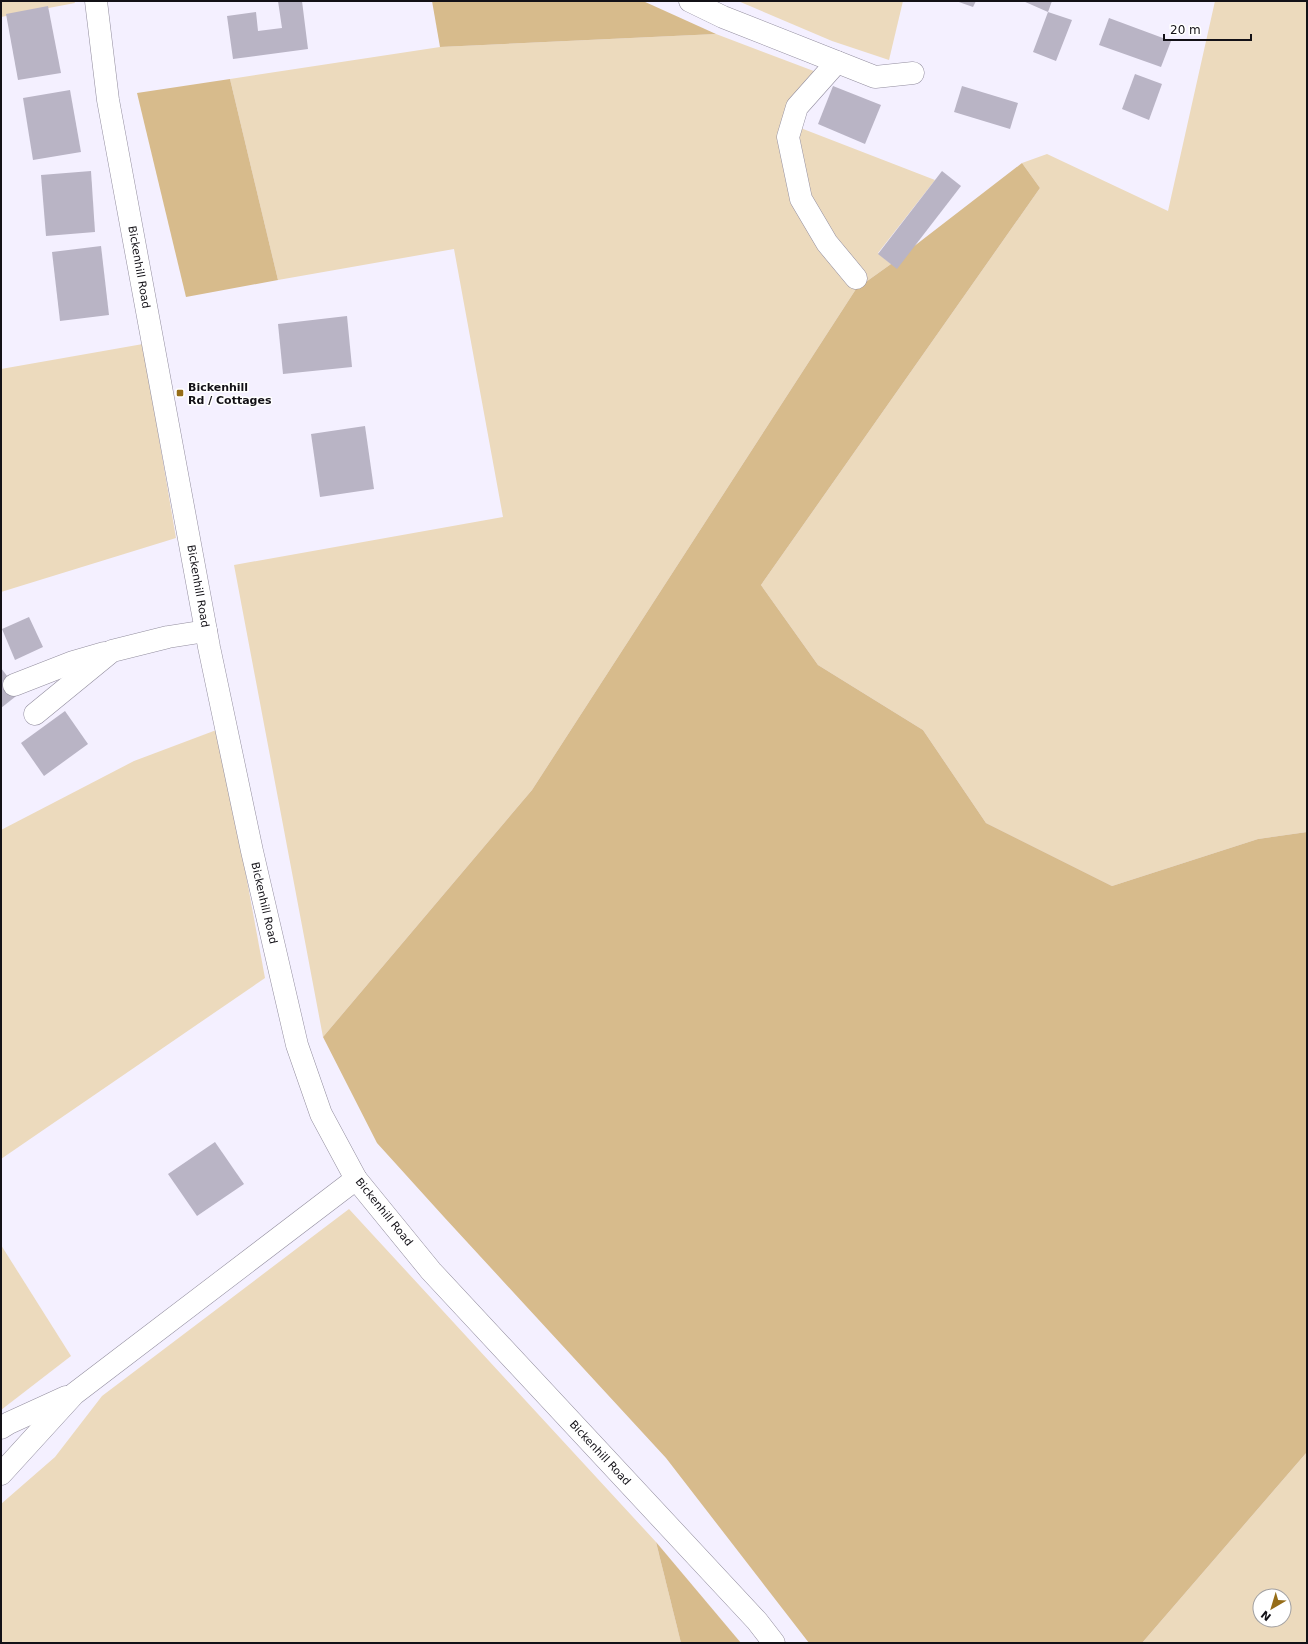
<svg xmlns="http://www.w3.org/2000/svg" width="1308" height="1644" viewBox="0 0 1308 1644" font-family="'DejaVu Sans',sans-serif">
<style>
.green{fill:#ecdabd;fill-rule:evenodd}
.forest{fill:#d7bb8c}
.building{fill:#b9b4c5}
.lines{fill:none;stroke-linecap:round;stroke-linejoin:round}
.minor-casing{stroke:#928d9e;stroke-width:23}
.minor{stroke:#fff;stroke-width:22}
.poi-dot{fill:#966d18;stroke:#fff;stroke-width:1.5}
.labels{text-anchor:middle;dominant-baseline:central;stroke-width:3;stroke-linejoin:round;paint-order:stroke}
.street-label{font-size:11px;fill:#131117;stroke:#fff}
.poi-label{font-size:11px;font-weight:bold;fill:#131117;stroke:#fff;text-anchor:start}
</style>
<rect width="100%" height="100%" fill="#f4f0ff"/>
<g class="green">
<path d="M1 1H74L75 3 1 17Z"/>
<path d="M738 1H903L889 60 832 41Z"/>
<path d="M1215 1H1307V832L1258 839 1112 886 986 823 923 730 818 665 761 585 1040 188 1022 163 1047 154 1168 211Z"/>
<path d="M716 34 819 73 798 127 935 180 878 253 891 264 856 289 532 790 323 1037 234 565 503 517 454 249 278 280 230 79 440 47Z"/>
<path d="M143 344 176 538 1 592V369Z"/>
<path d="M219 729 265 978 1 1159V830L134 761Z"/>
<path d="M349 1209 656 1542 681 1643H1V1504L55 1457 102 1396Z"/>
<path d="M1 1245 71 1356 1 1410Z"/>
<path d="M1307 1452V1643H1142ZM1260 1596H1284V1620H1260Z"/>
</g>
<g class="forest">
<path d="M432 1H643L716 34 440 47Z"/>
<path d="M230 79 278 280 186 297 137 93Z"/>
<path d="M1022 163 1040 188 761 585 818 665 923 730 986 823 1112 886 1258 839 1307 832V1452L1142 1643H809L666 1458 444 1217 377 1143 323 1037 532 790 856 289 891 264Z"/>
<path d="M656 1542 741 1643H681Z"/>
</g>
<g class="building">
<path d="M278 1H302L308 49 233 59 227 16 256 12 258 31 282 28Z"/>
<path d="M956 1H976L973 7Z"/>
<path d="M1023 1H1052L1048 12 1072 20 1056 61 1033 52 1048 12Z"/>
<path d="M48 6 61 73 18 80 6 14Z"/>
<path d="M1109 18 1171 41 1161 67 1099 45Z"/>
<path d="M1135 74 1162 84 1149 120 1122 109Z"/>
<path d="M833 86 881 105 865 144 818 124Z"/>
<path d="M962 86 1018 103 1010 129 954 112Z"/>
<path d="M70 90 81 152 33 160 23 98Z"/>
<path d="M91 171 95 232 46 236 41 175Z"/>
<path d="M942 171 961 186 897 269 878 254Z"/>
<path d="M101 246 109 315 60 321 52 252Z"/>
<path d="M347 316 352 367 283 374 278 324Z"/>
<path d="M365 426 374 489 320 497 311 434Z"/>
<path d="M29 617 43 647 15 660 2 629Z"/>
<path d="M1 668 20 693 1 708Z"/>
<path d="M65 711 88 744 44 776 21 743Z"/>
<path d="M215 1142 244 1184 197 1216 168 1174Z"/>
</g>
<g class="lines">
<g class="minor-casing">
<g id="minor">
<path d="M96 1 108 100 209 647 252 851 297 1045 321 1114 356 1179 431 1271 757 1621 774 1643"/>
<path d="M690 1 723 17 875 77 913 73"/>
<path d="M837 62 797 107 788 137 801 199 827 243 856 278"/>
<path d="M14 685 73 662 104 653"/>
<path d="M35 714 112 651 168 637 206 631"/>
<path d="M1 1428 9 1423 66 1397"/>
<path d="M1 1474 74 1394 356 1179"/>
</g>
</g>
<use href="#minor" class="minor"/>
</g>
<rect class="poi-dot" x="176" y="389" width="8" height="8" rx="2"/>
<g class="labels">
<g class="street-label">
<text transform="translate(139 267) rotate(80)">Bickenhill Road</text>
<text transform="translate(198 586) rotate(80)">Bickenhill Road</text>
<text transform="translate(264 903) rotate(77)">Bickenhill Road</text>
<text transform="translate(384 1212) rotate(51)">Bickenhill Road</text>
<text transform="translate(600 1453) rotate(47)">Bickenhill Road</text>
</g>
<g class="poi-label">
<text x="188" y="387">Bickenhill<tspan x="188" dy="13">Rd / Cottages</tspan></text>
</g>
</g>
<rect width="1308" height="1644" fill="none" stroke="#131117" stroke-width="4"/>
<g transform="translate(1272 1608) rotate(218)"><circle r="19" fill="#ffffff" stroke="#a1a0a2"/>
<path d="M0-3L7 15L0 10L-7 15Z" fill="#966d18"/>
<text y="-6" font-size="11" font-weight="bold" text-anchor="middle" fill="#131117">N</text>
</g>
<path d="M1164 34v6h87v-6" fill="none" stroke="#131117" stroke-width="2"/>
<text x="1170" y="34" font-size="12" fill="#131117" stroke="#ffffff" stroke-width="3" paint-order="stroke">20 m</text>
</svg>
